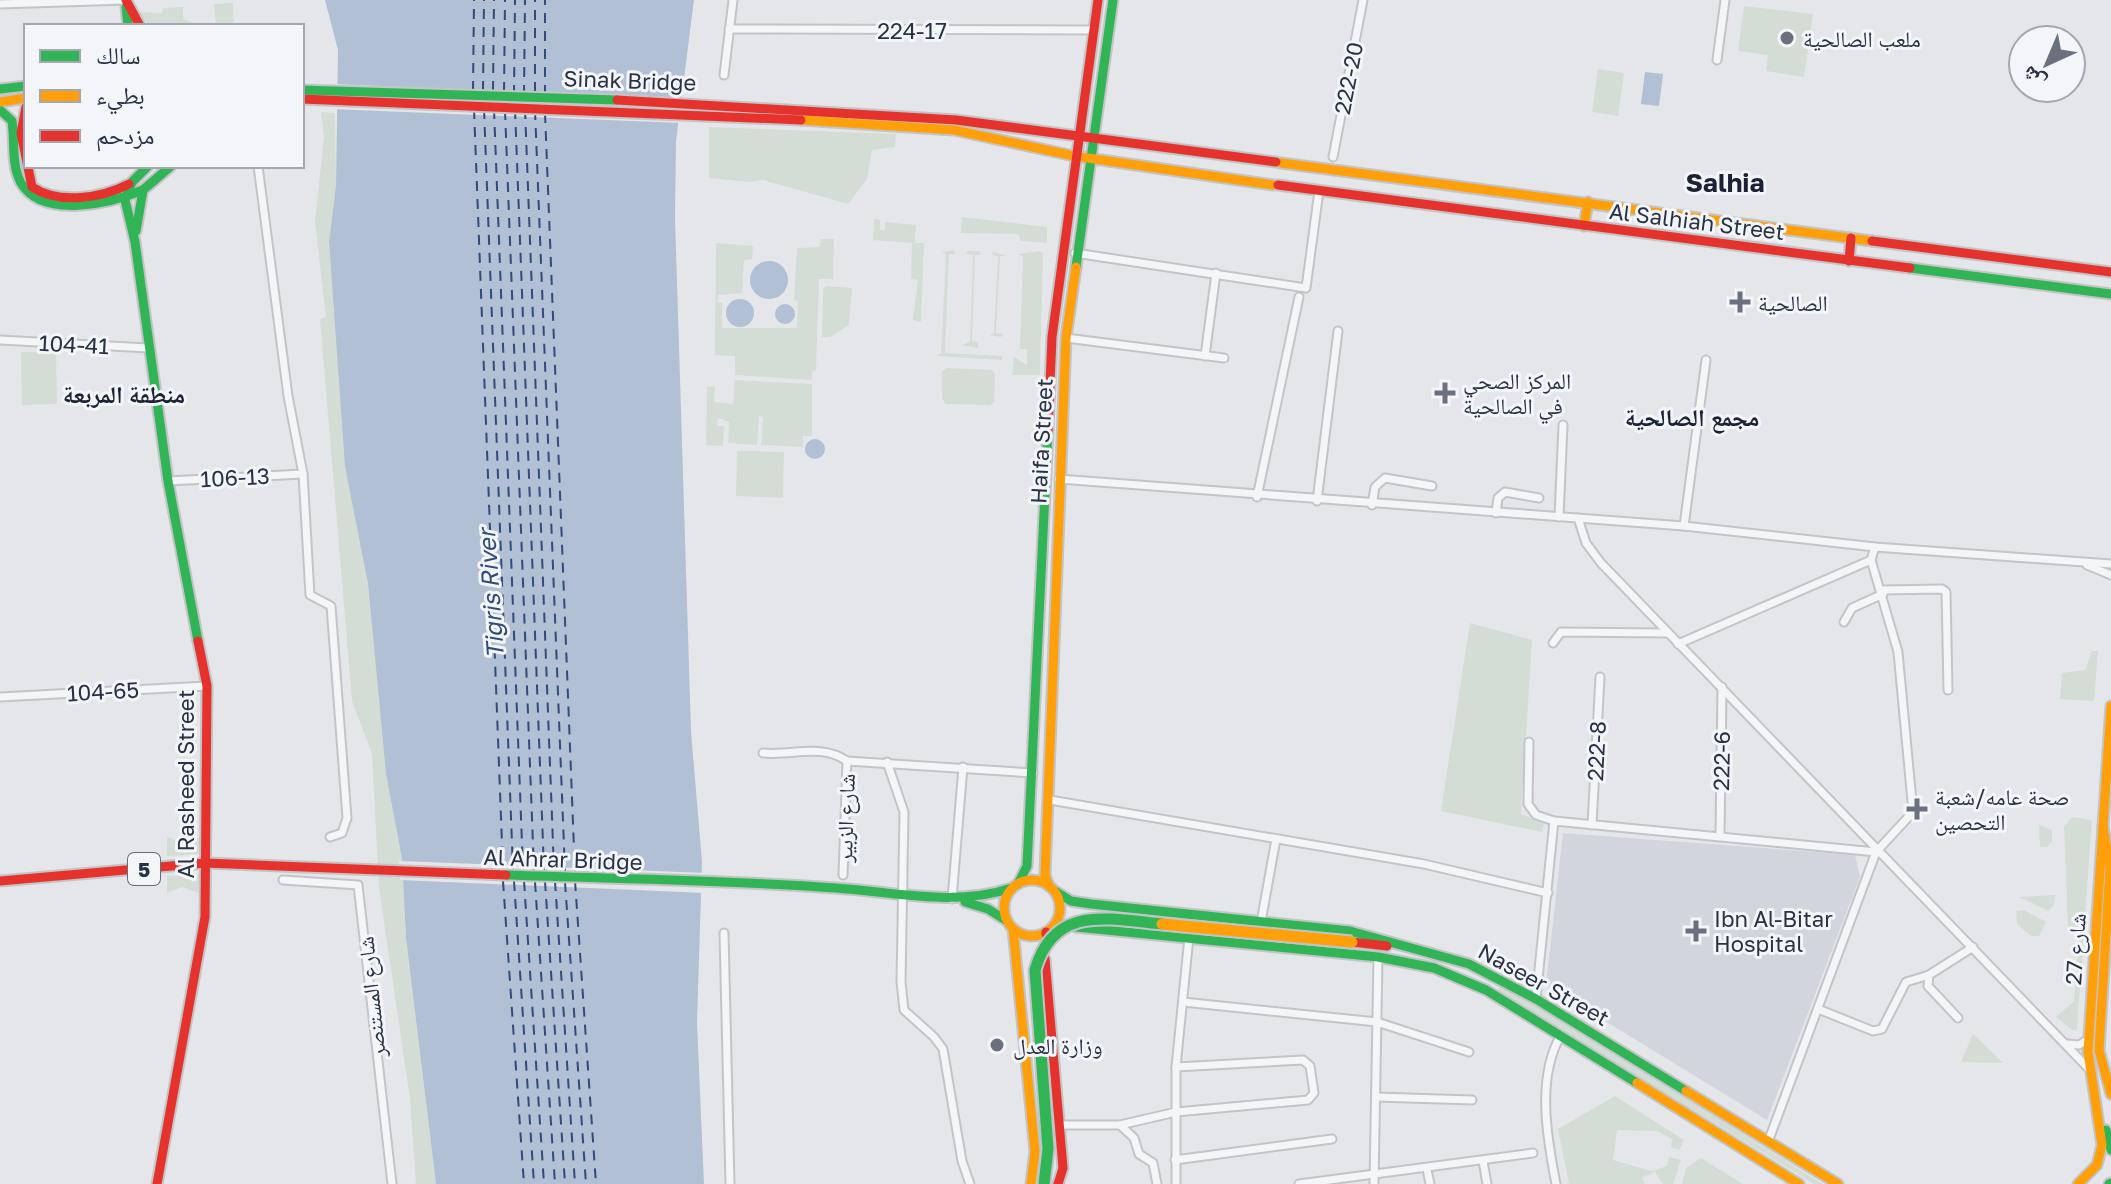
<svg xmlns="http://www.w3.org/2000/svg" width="2111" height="1184" viewBox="0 0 2111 1184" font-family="'Golos Text','Noto Naskh Arabic',sans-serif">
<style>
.built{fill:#d3d5dd}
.green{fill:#d4ddd5}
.water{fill:#b2c0d6}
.pier{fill:#e5e6ea}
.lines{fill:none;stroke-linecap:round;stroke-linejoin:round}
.ferry{stroke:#314b7b;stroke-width:2;stroke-dasharray:10 8;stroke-linecap:butt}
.street-casing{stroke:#c3c4c8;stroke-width:11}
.fast-casing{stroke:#c3c4c8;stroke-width:13}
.slow-casing{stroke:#c3c4c8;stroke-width:13}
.jam-casing{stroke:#c3c4c8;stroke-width:13}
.street{stroke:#f4f5f7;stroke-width:7}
.fast{stroke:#30b455;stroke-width:9}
.slow{stroke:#ff9f0a;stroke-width:9}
.jam{stroke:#e5322d;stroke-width:9}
.fast-bridge-casing{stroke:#c0c3c8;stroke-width:15;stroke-linecap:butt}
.slow-bridge-casing{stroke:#c0c3c8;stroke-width:15;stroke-linecap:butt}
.fast-bridge{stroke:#30b455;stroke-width:11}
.slow-bridge{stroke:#ff9f0a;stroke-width:11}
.poi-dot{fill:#6b707f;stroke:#f3f5f9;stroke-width:3}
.labels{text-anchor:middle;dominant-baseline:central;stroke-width:6;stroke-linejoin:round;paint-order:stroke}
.shield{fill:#f3f5f9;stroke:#666c7b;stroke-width:2}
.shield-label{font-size:20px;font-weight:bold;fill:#293145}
.street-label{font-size:22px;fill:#293145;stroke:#f3f5f9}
.poi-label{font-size:22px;fill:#293145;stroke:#f3f5f9;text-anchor:start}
.neighbourhood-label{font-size:24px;font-weight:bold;fill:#1c2236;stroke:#f3f5f9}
.water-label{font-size:24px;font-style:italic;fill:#314b7b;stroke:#f3f5f9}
.quarter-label{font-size:26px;font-weight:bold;fill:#1c2236;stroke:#f3f5f9}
</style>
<rect width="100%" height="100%" fill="#e5e6ea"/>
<path class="built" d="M1563 833 1855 855 1860 877 1767 1120 1546 985Z"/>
<g class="green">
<path d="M233 3 234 23 216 25 214 4Z"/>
<path d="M1744 6 1813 14 1804 77 1766 71 1768 55 1738 51Z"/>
<path d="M183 7V19L203 26H150L137 12 162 13 163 8Z"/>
<path d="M1598 69 1624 73 1618 116 1592 112Z"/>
<path d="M321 112 335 113 336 185 329 242 345 467 368 584 386 774 402 859 406 938 436 1184H416L410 1099 379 888 372 754 352 701 320 319 326 317 315 222 324 136Z"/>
<path d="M709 127 896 134 895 147 872 150 867 179 848 204 763 180 749 182 709 178Z"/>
<path d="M962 217 1047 227V243L1021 241 1018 234 961 233Z"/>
<path d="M874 219 880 220V230H885V222L916 225 915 243H924L921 322 913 320 918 280 911 279 912 243 873 240Z"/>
<path d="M821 239H834L833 279H819L816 370 812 371V380L735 375V356L715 355 716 243 753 246 752 259 744 260 742 293 718 295 717 302 722 303V328H797L798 301 794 300 797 248 819 247Z"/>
<path d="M953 250 956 254H949L945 353 1002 356V360L936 356 941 353 946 254 941 253Z"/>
<path d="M968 251H979L981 255H975L972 341 978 342V348L962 345 970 342 973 255 966 254Z"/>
<path d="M1039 251 1043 253 1040 375H1012L1014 357 1027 365V349H1020L1023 257 1018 254Z"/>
<path d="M993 252 1007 256H1000L996 333 1004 334 1001 337 989 335 994 333 998 256 992 255Z"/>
<path d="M826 286 852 288 849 325 830 337H822L823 289Z"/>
<path d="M21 352H56L57 404 22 405Z"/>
<path d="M947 368 992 370 995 374 994 402 990 405 946 404 942 399V371Z"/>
<path d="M735 380 812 384V436H803V447L761 445 763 417 759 416 757 445 728 443 729 422 718 418 717 426H724L723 446 706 445 707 387 715 386 714 402 733 404Z"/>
<path d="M737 451 784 452 783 498 736 496Z"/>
<path d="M1470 623 1532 640 1521 814 1544 824 1542 832 1441 811Z"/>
<path d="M2092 651H2098L2094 701 2060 699 2062 673 2085 670Z"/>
<path d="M2072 817 2092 820 2077 1030H2072L2056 1017 2074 1001 2079 939 2068 928 2064 827Z"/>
<path d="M2039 825 2052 830V842L2047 847H2040Z"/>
<path d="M167 837 184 843 199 837V854L167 856Z"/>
<path d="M199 874V893L182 887 167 893V876Z"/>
<path d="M2055 895 2054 904 2049 911 2019 897Z"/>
<path d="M2024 910 2046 922 2039 936H2031L2017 924 2016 911Z"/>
<path d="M1499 984H1503L1823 1184H1814L1499 992Z"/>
<path d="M1973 1034 2003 1063 1961 1062Z"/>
<path d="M1615 1096 1684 1140 1679 1150 1671 1147 1672 1139 1657 1131 1617 1130 1613 1160 1652 1171 1667 1166 1669 1157 1681 1160 1673 1184H1663L1655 1172 1642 1178 1645 1184H1569L1558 1129Z"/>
<path d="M1701 1158 1743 1184H1682L1686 1168Z"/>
</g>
<g class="water">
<path d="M325 0H694L676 141 675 218 691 731 702 862 697 1023 704 1184H436L406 938 402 859 386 774 368 584 345 467 329 242 336 185 338 50Z"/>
<path d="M1645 72 1663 74 1659 106 1641 104Z"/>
<circle cx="769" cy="280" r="19"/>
<circle cx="740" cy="313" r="14"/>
<circle cx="785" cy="314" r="10"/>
<circle cx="815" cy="449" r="10"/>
</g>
<g class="pier">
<path d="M334 84 685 99 682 123 331 109Z"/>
<path d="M399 861 706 873V893L400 880Z"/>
</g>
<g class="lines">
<g class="ferry">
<path d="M473 91 474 0"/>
<path d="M483 91 484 0"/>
<path d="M493 91 494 0"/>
<path d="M504 92 505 0"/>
<path d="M535 92V0"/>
<path d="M514 95 515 0"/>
<path d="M524 95 525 0"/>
<path d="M545 95V0"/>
<path d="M474 109 503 870"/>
<path d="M484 109 513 870"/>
<path d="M494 109 523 870"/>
<path d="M515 109 544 870"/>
<path d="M525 109 554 870"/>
<path d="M505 110 534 871"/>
<path d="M535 110 565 872"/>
<path d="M545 113 575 874"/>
<path d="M503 881 524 1184"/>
<path d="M514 881 534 1184"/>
<path d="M524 881 544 1184"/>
<path d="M545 881 565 1184"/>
<path d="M555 881 575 1184"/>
<path d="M575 881 596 1184"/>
<path d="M535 882 555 1184"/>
<path d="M565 882 586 1184"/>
</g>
<g class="street-casing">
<g id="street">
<path d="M0 4 126 0"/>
<path d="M729 29 1094 30"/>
<path d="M1717 60 1725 0"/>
<path d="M724 75 733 0"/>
<path d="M1333 157 1363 0"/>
<path d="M258 166 288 396 303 474 310 595 331 606 347 818 342 833 330 837"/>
<path d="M1075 253 1306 288 1319 191"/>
<path d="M1066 338 1224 358"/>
<path d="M0 340 148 348"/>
<path d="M1205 356 1216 273"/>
<path d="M1059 479 1684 526 1875 547 2111 564"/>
<path d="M168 481 303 474"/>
<path d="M1257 497 1299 297"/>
<path d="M1317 501 1338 331"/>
<path d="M1372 505 1375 487 1385 478 1432 486"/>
<path d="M1496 513 1498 498 1505 492 1539 498"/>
<path d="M1559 517 1563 425"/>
<path d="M1578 518 1586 543 1601 563 2091 1071"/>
<path d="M1684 526 1706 360"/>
<path d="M2087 565 2111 575"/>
<path d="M1882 590 1942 589 1946 592 1948 690"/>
<path d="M1844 622 1852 608 1883 594"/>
<path d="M1553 643 1561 632 1667 633"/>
<path d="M1678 644 1871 560 1875 547"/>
<path d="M0 697 207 686"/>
<path d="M1529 742 1528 804 1536 815 1554 821 1876 852"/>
<path d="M763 753C793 756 821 743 847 761L1033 773"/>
<path d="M887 762 904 812 901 982 904 1010 934 1037 943 1049 962 1161 970 1184"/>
<path d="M1050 800 1424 864 1548 893"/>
<path d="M1592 825 1600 677"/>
<path d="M1720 836 1722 687"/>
<path d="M843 875 847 761"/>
<path d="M283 880 358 885 392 1184"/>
<path d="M952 899 963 767"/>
<path d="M1261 922 1276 839"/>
<path d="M724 933 730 1184"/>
<path d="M1536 999 1554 821"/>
<path d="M1183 1002 1377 1022 1469 1052"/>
<path d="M1818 1009 1873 1031 1882 1029 1906 982 1929 975"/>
<path d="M1958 1018 1928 986 1929 975 1973 947"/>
<path d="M2068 1044 2079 1045 2089 1039"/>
<path d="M1376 1097 1472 1100"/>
<path d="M1059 1125H1120L1176 1112 1308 1100 1314 1093 1310 1066 1303 1060 1176 1067"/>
<path d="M1120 1125 1134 1138 1139 1154 1153 1163 1157 1184"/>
<path d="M1768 1142 1876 852 1913 812 1898 652 1871 560"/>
<path d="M1175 1160 1332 1139"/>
<path d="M1483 1161 1487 1184"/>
<path d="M1427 1169 1430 1184"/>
<path d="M1176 1184V1067L1189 937"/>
<path d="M1299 1184 1533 1153"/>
<path d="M1374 1184 1378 957"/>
<path d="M1556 1184C1547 1138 1536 1077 1561 1035"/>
</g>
</g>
<g class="fast-casing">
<g id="fast">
<path d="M126 7 128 26"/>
<path d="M0 89 26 86"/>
<path d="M302 90 617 100"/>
<path d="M0 110 12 121C15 140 11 165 21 183 43 220 111 203 143 190"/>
<path d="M148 166 132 182 125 200 135 242 168 481 198 641"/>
<path d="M136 231 143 190 171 166"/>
<path d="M1076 267 1113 0"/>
<path d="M1910 268 2111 294"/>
<path d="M506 875C616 879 727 880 836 888 895 892 955 907 1012 888"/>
<path d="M1018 884 1027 866 1048 430"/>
<path d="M1055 891 1071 901 1091 904 1350 931 1469 964 1536 999 1686 1091"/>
<path d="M965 902 988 909 1007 921"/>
<path d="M1076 927 1378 957 1434 968 1486 990 1637 1083"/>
<path d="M2106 1130 2111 1150"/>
<path d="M2109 1184 2111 1183"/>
</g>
</g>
<g class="slow-casing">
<g id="slow">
<path d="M0 102 26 98"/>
<path d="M801 120 954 130 1074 156 1273 185"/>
<path d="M1281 163 1872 241"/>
<path d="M1584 226 1588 202"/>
<path d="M2103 826 2110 868 2099 1050 2111 1094"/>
<circle cx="1032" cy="908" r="28"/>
<path d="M1049 886 1045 875 1066 338 1076 267"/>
<path d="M1013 929 1035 1151 1031 1184"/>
<path d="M1637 1083 1799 1184"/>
<path d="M1686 1091 1838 1184"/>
<path d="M2078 1184 2097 1165 2102 1145 2088 1052 2111 706"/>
</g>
</g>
<g class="jam-casing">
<g id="jam">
<path d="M126 0 140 26"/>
<path d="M302 99 801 120"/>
<path d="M617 100 956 120 1276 162"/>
<path d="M26 107 21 133 32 187C59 205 102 198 129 184"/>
<path d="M1278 185 1910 268"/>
<path d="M1872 241 2111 272"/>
<path d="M1849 261 1851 238"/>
<path d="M1048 430 1052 337 1098 0"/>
<path d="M0 881 205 863 506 875"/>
<path d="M1046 932V934"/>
<path d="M1352 942 1387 946"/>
<path d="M1045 959 1063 1168 1058 1184"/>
<path d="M157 1184 205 917 207 686 198 641"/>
</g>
</g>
<use href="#street" class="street"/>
<use href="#fast" class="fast"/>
<use href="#slow" class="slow"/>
<use href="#jam" class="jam"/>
<g class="fast-bridge-casing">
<path id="fast-bridge" d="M1044 1184 1048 1149 1035 970C1054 904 1109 919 1162 924"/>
</g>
<g class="slow-bridge-casing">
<path id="slow-bridge" d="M1162 924 1352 942"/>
</g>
<use href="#fast-bridge" class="fast-bridge"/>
<use href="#slow-bridge" class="slow-bridge"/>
</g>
<g class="poi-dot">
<circle cx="1787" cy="38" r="8"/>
<path d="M1736 290h8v8h8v8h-8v8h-8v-8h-8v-8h8z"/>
<path d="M1441 381h8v8h8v8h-8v8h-8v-8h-8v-8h8z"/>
<path d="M1913 797h8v8h8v8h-8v8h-8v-8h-8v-8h8z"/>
<path d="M1692 919h8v8h8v8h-8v8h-8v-8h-8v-8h8z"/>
<circle cx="997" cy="1045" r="8"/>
</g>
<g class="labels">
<rect class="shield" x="128" y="853" width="32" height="32" rx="6"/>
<g class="shield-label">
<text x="144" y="869">5</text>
</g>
<g class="street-label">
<text x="912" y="30">224-17</text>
<text transform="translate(1348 78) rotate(-79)">222-20</text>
<text transform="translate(630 80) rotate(2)">Sinak Bridge</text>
<text transform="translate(1697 221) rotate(7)">Al Salhiah Street</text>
<text transform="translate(74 344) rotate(3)">104-41</text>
<text transform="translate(1041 441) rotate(-87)">Haifa Street</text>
<text transform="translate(235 477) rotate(-3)">106-13</text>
<text transform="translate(103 691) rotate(-3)">104-65</text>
<text transform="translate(1596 751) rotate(-87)">222-8</text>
<text transform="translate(1721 761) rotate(-89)">222-6</text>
<text transform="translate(185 784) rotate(-90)">Al Rasheed Street</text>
<text transform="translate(845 818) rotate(-88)">شارع الزبير</text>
<text transform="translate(563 859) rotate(2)">Al Ahrar Bridge</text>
<text transform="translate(2075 949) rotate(-86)">شارع 27</text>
<text transform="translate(1544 984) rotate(29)">Naseer Street</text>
<text transform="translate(371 997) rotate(-96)">شارع المستنصر</text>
</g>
<g class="poi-label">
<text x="1803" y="38">ملعب الصالحية</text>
<text x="1758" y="302">الصالحية</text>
<text x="1463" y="380">المركز الصحي<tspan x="1463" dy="25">في الصالحية</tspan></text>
<text x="1935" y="796">صحة عامه/شعبة<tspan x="1935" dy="25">التحصين</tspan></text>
<text x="1714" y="918">Ibn Al-Bitar<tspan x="1714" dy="25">Hospital</tspan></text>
<text x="1013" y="1045">وزارة العدل</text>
</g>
<g class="neighbourhood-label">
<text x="124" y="393">منطقة المربعة</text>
<text x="1692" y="416">مجمع الصالحية</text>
</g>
<g class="water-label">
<text transform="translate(490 594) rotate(-94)">Tigris River</text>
</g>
<g class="quarter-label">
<text x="1725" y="182">Salhia</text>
</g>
</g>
<rect x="24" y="24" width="280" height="144" fill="#f3f5f9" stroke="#a2a7b1" stroke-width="2"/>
<rect x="40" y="50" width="40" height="12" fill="#30b455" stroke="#a2a7b1" stroke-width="2"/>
<text x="96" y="64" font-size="24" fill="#293145">سالك</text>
<rect x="40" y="90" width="40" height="12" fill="#ff9f0a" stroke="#a2a7b1" stroke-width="2"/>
<text x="96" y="104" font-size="24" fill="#293145">بطيء</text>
<rect x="40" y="130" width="40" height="12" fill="#e5322d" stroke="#a2a7b1" stroke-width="2"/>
<text x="96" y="144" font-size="24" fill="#293145">مزدحم</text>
<g transform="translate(2047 64) rotate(224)"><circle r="38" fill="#f3f5f9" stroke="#a2a7b1" stroke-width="2"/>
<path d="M0-6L14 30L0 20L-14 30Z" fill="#6b707f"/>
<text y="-12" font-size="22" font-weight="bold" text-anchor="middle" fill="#293145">ش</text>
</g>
</svg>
